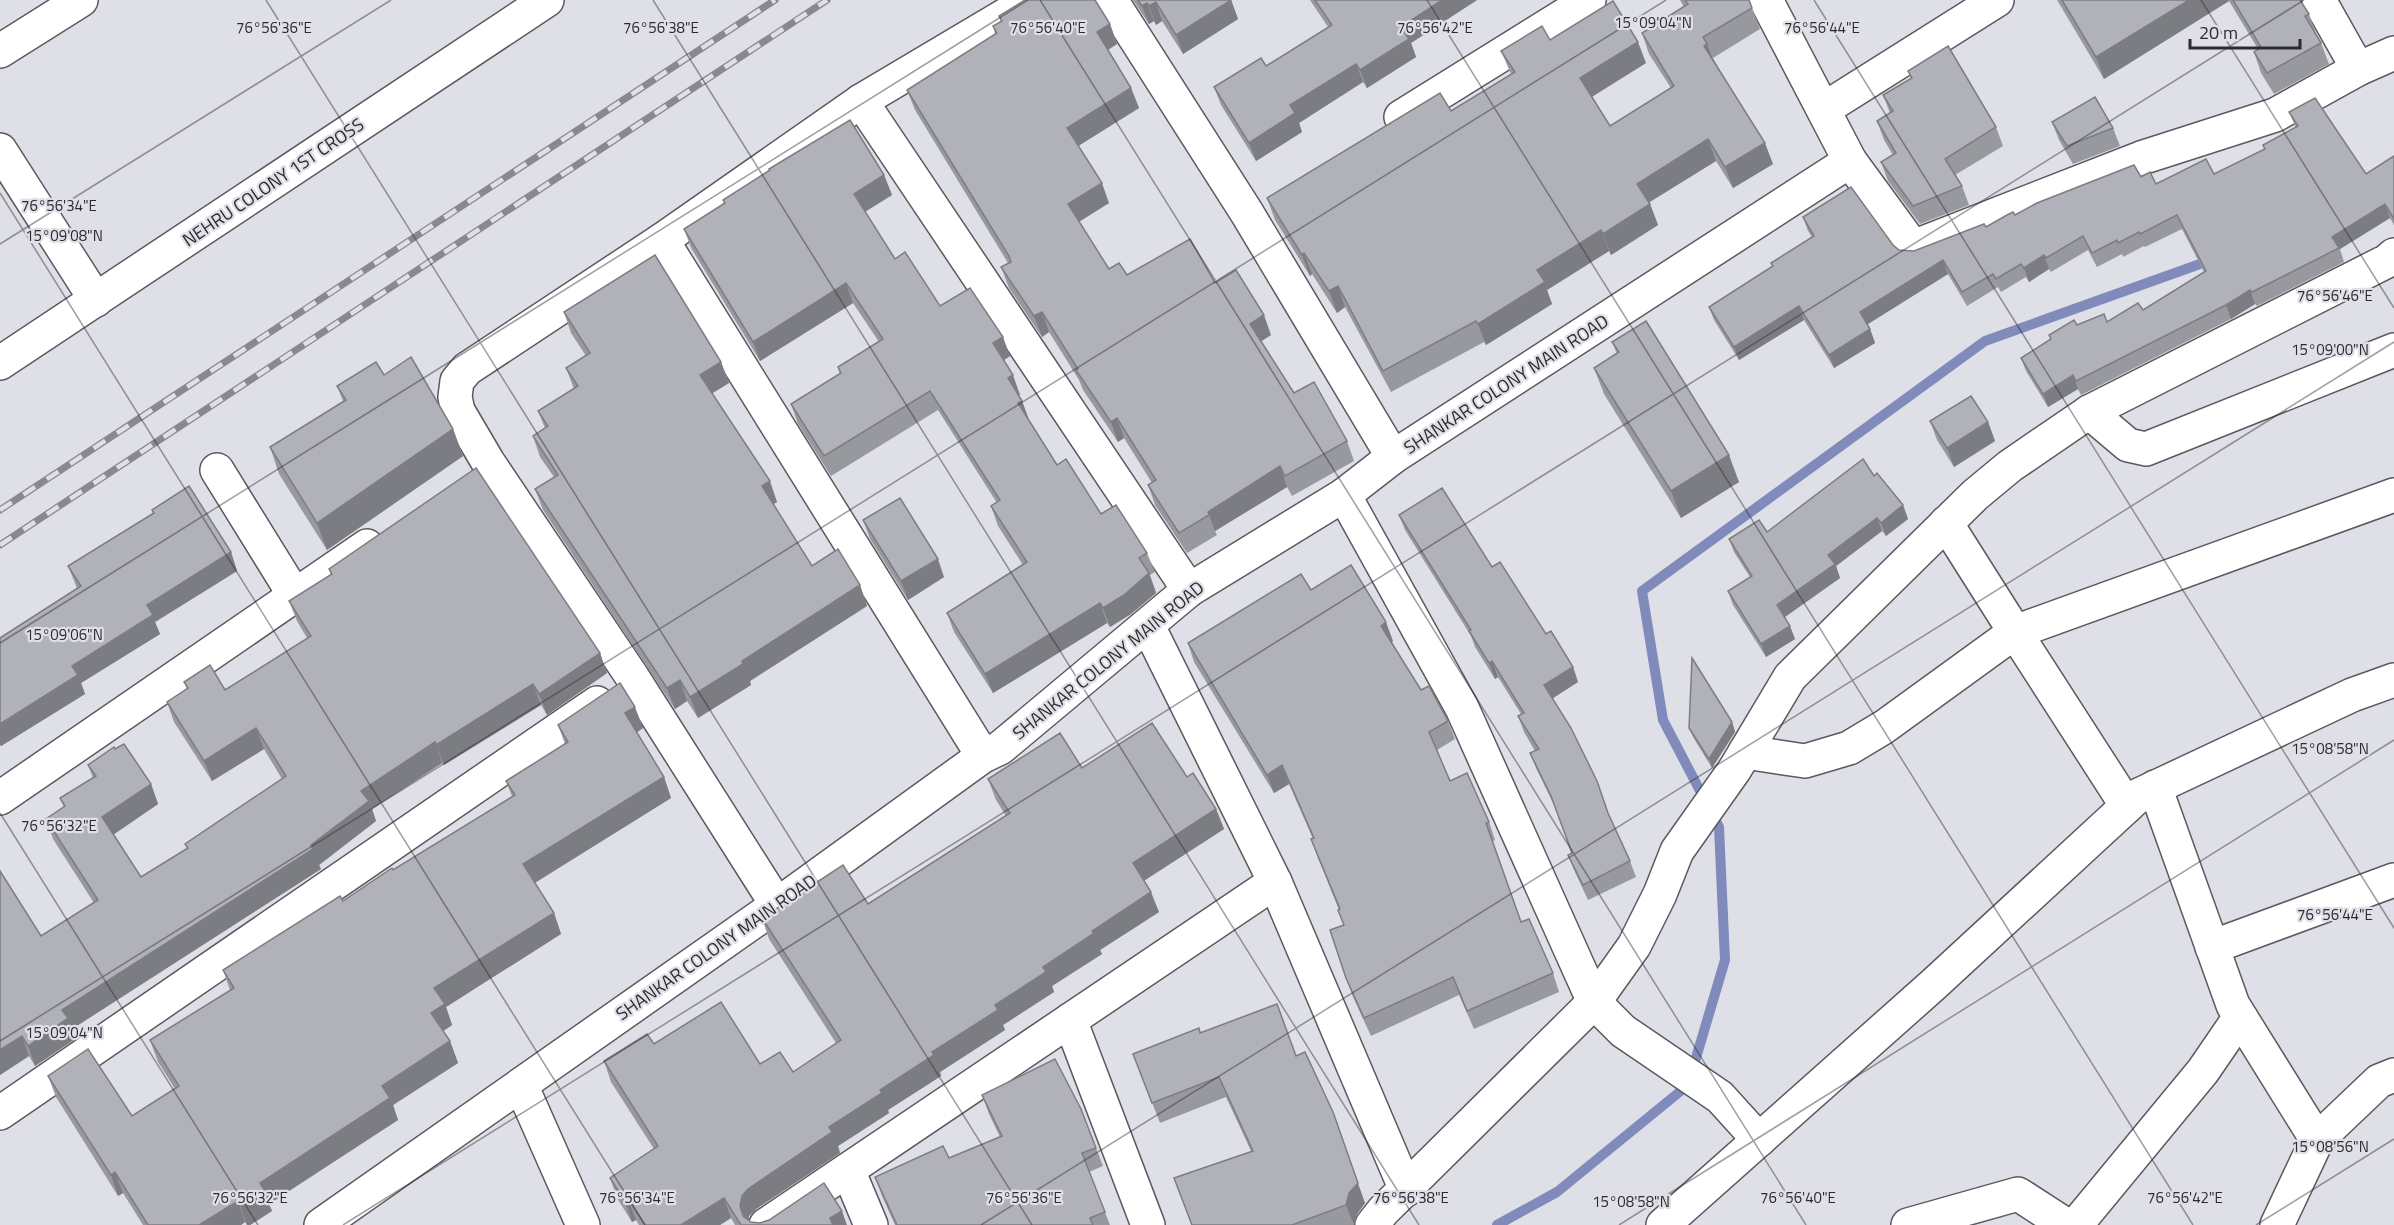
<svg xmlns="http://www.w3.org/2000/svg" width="2394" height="1225" viewBox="0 0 2394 1225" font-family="'Titillium Web',sans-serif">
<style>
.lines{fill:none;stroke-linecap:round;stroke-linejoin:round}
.stream{stroke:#808abb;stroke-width:10}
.minor-casing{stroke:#595a60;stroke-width:36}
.minor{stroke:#fff;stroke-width:33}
.rail-casing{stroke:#88888d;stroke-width:7}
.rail{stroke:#dfe0e7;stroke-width:4.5;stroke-dasharray:14;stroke-linecap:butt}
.wall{fill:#98999f}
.shaded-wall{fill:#7c7d82}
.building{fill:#b1b2b9;stroke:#7c7d82;stroke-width:1.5}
.ticks{fill:none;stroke:#2b2b2e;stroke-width:1.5;stroke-opacity:0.45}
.labels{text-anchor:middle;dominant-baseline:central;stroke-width:4.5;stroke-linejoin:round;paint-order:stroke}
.street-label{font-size:18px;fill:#2b2b2e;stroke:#dfe0e7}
.ticks-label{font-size:15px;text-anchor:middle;fill:#2b2b2e;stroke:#dfe0e7;stroke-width:4.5;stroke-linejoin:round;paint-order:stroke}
</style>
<rect width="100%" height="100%" fill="#dfe0e7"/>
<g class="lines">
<path class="stream" d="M1497 1225 1557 1192 1688 1085 1725 960 1719 827 1663 720 1642 591 1985 341 2200 264 2211 258"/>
<g class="minor-casing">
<g id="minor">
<path d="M1111 0 1247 213 1393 457"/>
<path d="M2319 0 2358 69"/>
<path d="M0 51 81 0"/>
<path d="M861 101 1189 590"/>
<path d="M1824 109 1997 0"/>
<path d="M1401 117 1589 0"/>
<path d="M0 150 96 300"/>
<path d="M1850 161 1913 247 2141 158 2275 115 2358 69 2394 53"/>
<path d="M662 240 983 756"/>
<path d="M0 363 547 0"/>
<path d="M2089 412 2128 445 2146 449 2394 350"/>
<path d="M217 470 295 596"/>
<path d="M1344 495 1462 708 1594 1002 1623 1031 1720 1097 1759 1140"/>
<path d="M1148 626 1275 882"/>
<path d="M1745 752 1805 761 1849 748 1884 727 2015 632 1946 523"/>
<path d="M2155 787 2233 1005 2317 1140"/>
<path d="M0 798 367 546"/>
<path d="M2127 806 2015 632 2394 495"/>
<path d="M777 905 633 678 488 462 458 411 455 397 457 381 467 369 662 240 861 101 1031 0"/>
<path d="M2212 947 2394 880"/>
<path d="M1070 1020 1148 1225"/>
<path d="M521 1085 583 1225"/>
<path d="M0 1113 597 703"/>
<path d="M848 1170 871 1225"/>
<path d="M321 1225 777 905 983 756 1000 748 1189 590 1344 495 1393 457 1850 161 1766 0"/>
<path d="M766 1225 1275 882 1406 1190"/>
<path d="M1372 1225 1383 1211 1594 1002 1634 946 1660 894 1677 851 1735 769 1790 677 1975 495 2010 466 2089 412 2387 261 2394 255"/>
<path d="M1663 1225 1933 985 2139 795 2352 695 2394 680"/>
<path d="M1908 1225 2018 1194 2066 1225"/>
<path d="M2076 1225 2203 1071 2240 1017"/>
<path d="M2277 1225 2317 1140 2379 1081 2394 1075"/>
</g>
</g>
<use href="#minor" class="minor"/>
<g class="rail-casing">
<g id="rail">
<path d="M0 510 775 0"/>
<path d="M0 545 827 0"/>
</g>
</g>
<use href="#rail" class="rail"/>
</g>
<g class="wall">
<path d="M1133 0H1231L1238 19 1183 54 1162 21 1156 25 1154 21 1149 24Z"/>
<path d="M1310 0H1477L1411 43 1416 57 1367 88 1363 82 1299 123 1302 132 1256 161 1221 105 1214 87 1266 66 1328 27Z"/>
<path d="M1680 0H1749L1760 29 1713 58 1773 164 1733 188 1716 161 1649 202 1658 225 1611 255 1609 251 1547 290 1552 304 1486 345 1484 342 1391 392 1345 307 1337 313 1312 274 1310 276 1275 220 1267 198 1451 111 1511 74 1501 51 1550 40 1646 63 1592 97 1610 126 1671 88 1649 54 1642 33 1684 7Z"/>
<path d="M2057 0H2300L2309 14 2316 34 2321 43 2329 64 2274 94 2261 73 2254 52 2258 49 2229 1 2104 79Z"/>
<path d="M999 16 1110 24 1117 44 1108 50 1131 88 1139 108 1078 146 1109 203 1079 222 1109 269 1127 275 1215 283 1271 335 1261 341 1294 393 1347 441 1354 461 1292 496 1287 487 1215 531 1217 535 1187 553 1155 505 1148 485 1152 483 1124 438 1118 442 1083 390 1079 380 1049 332 1042 337 1009 288 1001 267 1008 263 915 110 907 90 995 34 993 26 1001 21Z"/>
<path d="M1908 71 1996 127 2003 146 1955 175 1962 186 1969 205 1920 224 1888 181 1881 162 1893 155 1884 140 1877 121 1890 113 1883 95 1911 79Z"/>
<path d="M2289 112 2366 174 2394 156V225L2390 218 2340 249 2344 262 2257 306 2255 304 2231 319 2081 395 2078 389 2048 407 2026 371 2021 358 2051 339 2049 335 2077 325 2107 322 2143 310 2204 272 2182 229 2145 247 2144 246 2123 257 2122 254 2097 267 2088 250 2051 272 2049 269 2029 282 2026 277 2001 292 1998 287 1967 306 1948 274 1867 324 1870 329 1875 343 1834 368 1804 320 1739 360 1714 320 1709 307 1773 267 1771 263 1812 237 1808 231 1803 217 1893 245 1899 250 1914 251 1986 227 2015 215 2141 177 2156 184 2214 174 2264 149 2263 145 2296 128Z"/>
<path d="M2052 122 2113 128 2120 146 2073 164 2059 140Z"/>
<path d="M884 175 892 195 865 212 895 259 940 306 1010 356 1003 360 1020 395H1018L1022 401 1029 420 1057 465 1101 514 1147 553 1155 572 1150 575 1156 593 1131 614 1110 627 1107 623 993 693 954 632 947 613 1023 565 998 526 991 506 997 503 938 410 831 476 798 424 791 404 840 374 838 367 879 342 853 303 760 361 691 248 684 229 724 203 723 200Z"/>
<path d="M564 312 721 362 729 383 712 393 777 502 773 504 812 566 860 585 867 606 750 681 751 685 698 718 687 701 675 709 543 510 535 489 554 477 540 457 533 436 545 428 538 411 574 389 566 368 586 356 571 333Z"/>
<path d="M1612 342 1739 482 1681 518 1604 394 1594 368 1617 354Z"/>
<path d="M384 375 453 429 463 456 327 550 279 474 270 447 343 401 337 386Z"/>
<path d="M1930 421 1988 422 1995 441 1954 467 1937 440Z"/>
<path d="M1874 476 1903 505 1908 519 1886 536 1882 531 1836 566 1840 578 1785 617 1795 639 1766 657 1733 605 1728 591 1750 577 1734 552 1729 539 1767 532Z"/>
<path d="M152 510 231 552 237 571 155 622 160 634 81 683 85 694 1 746 0 745V638L77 588 68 566 153 513Z"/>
<path d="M1399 515 1492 567 1573 667 1578 682 1553 698 1609 816 1630 861 1636 877 1588 900 1574 870 1568 855 1572 853 1557 811 1536 768 1530 753 1535 751 1524 732 1518 716 1521 714 1498 677 1495 679 1475 647 1471 636 1405 530Z"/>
<path d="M863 520 944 577 908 600 870 539Z"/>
<path d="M329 569 600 653 607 673 547 715 541 705 444 765 442 763 372 809 376 821 319 865 321 869 72 1029 75 1039 35 1066 29 1056 0 1075V871L41 936 94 903 53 839 46 819 64 807 60 798 93 778 88 765 151 784 158 804 114 834 141 877 187 849 185 844 282 779 264 749 212 781 174 722 167 702 187 689 184 682 225 690 307 638 297 621 289 601 331 575Z"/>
<path d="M1311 590 1393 641 1392 642 1421 690 1448 721 1455 739 1437 750 1450 781 1489 822 1495 840 1492 842 1521 922 1553 973 1559 992 1474 1029 1459 995 1371 1036 1353 997 1330 930 1344 925 1339 910 1318 858 1311 839H1313L1289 784 1274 793 1194 662 1188 643Z"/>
<path d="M1732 722 1735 732 1712 768 1693 737 1689 728Z"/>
<path d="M558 725 643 728 637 732 664 777 671 798 535 883 554 913 561 934 446 1007 452 1025 443 1031 450 1041 458 1063 393 1105 398 1120 269 1204 272 1211 250 1225H247L245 1222 241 1225H143L123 1193 118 1196 56 1097 48 1076 132 1116 175 1089 158 1062 150 1040 230 990 223 970 343 901 512 796 506 781 565 744Z"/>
<path d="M1082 768 1187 777 1216 809 1224 829 1144 881 1159 912 1100 950 1102 954 1052 986 1054 992 1003 1025 1005 1030 940 1072 941 1076 888 1110 889 1113 838 1146 840 1153 756 1209 749 1216V1220L751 1222 760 1223 847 1225H735L731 1218 720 1225H639L636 1220 632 1222 617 1198 610 1178 654 1149 611 1082 604 1061 760 1064 793 1072 836 1043 769 939 762 918 868 904 1006 816 996 800 988 779Z"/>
<path d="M1200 1033 1296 1056 1365 1203 1357 1214 1354 1225H1191L1251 1151 1226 1097 1160 1123 1133 1054Z"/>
<path d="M982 1095 1096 1148 1103 1166 1089 1172 1110 1225H895L882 1196 875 1177 949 1158 1000 1137 989 1114Z"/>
</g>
<g class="shaded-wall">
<path d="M1231 0 1238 19 1183 54 1176 35Z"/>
<path d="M1442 0H1477L1411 43 1416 57 1367 88 1360 70 1401 27Z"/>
<path d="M2189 0H2228L2229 1 2104 79 2096 57Z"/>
<path d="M1156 2 1162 21 1156 25 1149 6Z"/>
<path d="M1147 3 1154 21 1149 24 1142 6Z"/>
<path d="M1110 24 1117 44 1104 52 1097 32Z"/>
<path d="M1638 42 1646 63 1588 99 1580 78Z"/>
<path d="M1707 44 1715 65 1704 46Z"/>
<path d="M1356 64 1363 82 1299 123 1302 132 1256 161 1249 143 1290 105Z"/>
<path d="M1131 88 1139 108 1075 148 1067 128Z"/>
<path d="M1708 139 1716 161 1645 205 1637 184Z"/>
<path d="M1765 143 1773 164 1733 188 1725 167Z"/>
<path d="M884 175 892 195 861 214 854 194Z"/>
<path d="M1102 183 1109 203 1075 224 1068 204Z"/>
<path d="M1650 204 1658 225 1611 255 1603 234Z"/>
<path d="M2385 204 2390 218 2340 249 2332 237Z"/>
<path d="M1601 230 1609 251 1547 290 1552 304 1486 345 1478 324 1537 270Z"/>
<path d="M1304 253 1312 274 1310 276 1302 255Z"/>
<path d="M2044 255 2049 269 2029 282 2024 268Z"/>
<path d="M1943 260 1948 274 1865 326 1860 312Z"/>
<path d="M846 283 853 303 760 361 753 342Z"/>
<path d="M1338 286 1345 307 1337 313 1329 291Z"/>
<path d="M2250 290 2255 304 2231 319 2226 305Z"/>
<path d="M1799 306 1804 320 1739 360 1734 347Z"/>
<path d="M1042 312 1049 332 1042 337 1034 316Z"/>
<path d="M1264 315 1271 335 1257 344 1250 324Z"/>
<path d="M1870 329 1875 343 1834 368 1829 355Z"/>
<path d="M1003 337 1010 356 1000 363 993 343Z"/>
<path d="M721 362 729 383 708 396 700 375Z"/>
<path d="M1013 375 1020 395 1015 398 1008 378Z"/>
<path d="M2073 375 2078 389 2048 407 2043 394Z"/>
<path d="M1022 401 1029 420 1018 403Z"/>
<path d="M1117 418 1124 438 1118 442 1111 422Z"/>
<path d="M1988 422 1995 441 1954 467 1947 448Z"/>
<path d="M453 429 463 456 327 550 317 523Z"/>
<path d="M1729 455 1739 482 1681 518 1671 491Z"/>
<path d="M1280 466 1287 487 1215 531 1208 512Z"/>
<path d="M770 481 777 502 769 507 762 486Z"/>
<path d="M1903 505 1908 519 1886 536 1881 523Z"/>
<path d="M1877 518 1882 531 1836 566 1840 578 1782 619 1777 605 1828 555Z"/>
<path d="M231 552 237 571 155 622 160 634 81 683 85 694 1 746 0 744V724L147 605Z"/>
<path d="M938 559 944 577 908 600 901 581Z"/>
<path d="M1149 573 1156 593 1131 614 1110 627 1103 608Z"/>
<path d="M860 585 867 606 750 681 751 685 698 718 690 697 742 661Z"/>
<path d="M1100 603 1107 623 993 693 985 674Z"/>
<path d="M1386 622 1393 641 1388 644 1381 626Z"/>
<path d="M1790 626 1795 639 1766 657 1761 644Z"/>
<path d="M600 653 607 673 547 715 539 694Z"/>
<path d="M1492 661 1498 677 1495 679 1489 663Z"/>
<path d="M1573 667 1578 682 1550 700 1544 685Z"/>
<path d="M680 680 687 701 675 709 667 688Z"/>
<path d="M533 684 541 705 444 765 436 745Z"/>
<path d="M635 707 643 728 633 735 625 713Z"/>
<path d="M1732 722 1735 732 1712 768 1709 759Z"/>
<path d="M256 728 264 749 212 781 204 761Z"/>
<path d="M435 742 442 763 372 809 376 821 319 865 321 869 72 1029 75 1039 35 1066 28 1046 62 1010 361 791Z"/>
<path d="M1282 765 1289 784 1274 793 1267 775Z"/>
<path d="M664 777 671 798 531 885 523 864Z"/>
<path d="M151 784 158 804 110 837 102 817Z"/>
<path d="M1216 809 1224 829 1140 883 1133 863Z"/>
<path d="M1151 892 1159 912 1100 950 1102 954 1052 986 1054 992 1003 1025 1005 1030 940 1072 941 1076 888 1110 889 1113 838 1146 840 1153 756 1209 749 1216 748 1225 740 1206 742 1196 748 1189 829 1127 932 1052 995 1005 1043 967 1092 931Z"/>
<path d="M554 913 561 934 446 1007 452 1025 439 1034 431 1013 434 988Z"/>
<path d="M22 1036 29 1056 0 1075V1050Z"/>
<path d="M450 1041 458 1063 393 1105 398 1120 269 1204 272 1211 250 1225H247L240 1205 260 1183 382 1086Z"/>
<path d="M1333 1112 1365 1203 1357 1214 1354 1225 1346 1205 1349 1193Z"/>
<path d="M115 1172 123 1193 118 1196 111 1175Z"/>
<path d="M724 1198 731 1218 720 1225H681Z"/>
<path d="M628 1199 636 1220 632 1222 625 1201Z"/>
<path d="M238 1201 245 1222 241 1225H199Z"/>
<path d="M842 1211 847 1225H832L830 1218Z"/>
</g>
<g class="building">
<path d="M1025 0H1095L1110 24 1097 32 1131 88 1067 128 1102 183 1068 204 1109 269 1119 263 1127 275 1190 239 1215 283 1236 270 1264 315 1250 324 1294 393 1314 382 1347 441 1285 476 1280 466 1208 512 1209 515 1179 533 1148 485 1156 480 1117 418 1111 422 1076 370 1078 369 1042 312 1034 316 1001 267 1011 262 1009 256 907 90 997 33 993 26 1002 21 999 16Z"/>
<path d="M1138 0H1231L1176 35 1156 2 1149 6 1147 3 1142 6Z"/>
<path d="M1315 0H1442L1401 27 1409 39 1360 70 1356 64 1290 105 1295 113 1249 143 1214 87 1261 58 1266 66 1332 25Z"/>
<path d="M1685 0H1749L1752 8 1703 37 1707 44 1704 46 1765 143 1725 167 1708 139 1637 184 1650 204 1603 234 1601 230 1537 270 1545 282 1478 324 1476 321 1383 371 1338 286 1329 291 1304 253 1302 255 1267 198 1440 93 1451 111 1515 72 1501 51 1542 26 1550 40 1613 1 1638 42 1580 78 1610 126 1674 86 1642 33 1688 4Z"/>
<path d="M2062 0H2189L2096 57Z"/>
<path d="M2233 0H2300L2309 14 2305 16 2321 43 2267 73 2254 52 2261 47Z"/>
<path d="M1948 46 1996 127 1945 159 1962 186 1913 206 1881 162 1896 153 1877 121 1893 111 1883 95 1912 78 1908 71Z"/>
<path d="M2095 97 2113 128 2067 146 2052 122Z"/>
<path d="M2315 98 2366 174 2394 156V219L2385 204 2332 237 2339 248 2252 292 2250 290 2226 305 2076 381 2073 375 2043 394 2021 358 2051 339 2049 335 2074 320 2077 325 2104 314 2107 322 2138 303 2143 310 2206 271 2177 215 2140 234 2139 232 2118 243 2117 240 2092 253 2083 236 2046 258 2044 255 2024 268 2021 264 1996 279 1993 274 1962 292 1943 260 1860 312 1870 329 1829 355 1799 306 1734 347 1709 307 1773 266 1771 263 1814 236 1803 217 1851 187 1893 245 1899 250 1914 251 1984 224 1986 227 2007 215 2013 212 2015 215 2037 203 2134 165 2141 177 2150 172 2156 184 2206 159 2214 174 2265 149 2263 145 2298 126 2289 112Z"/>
<path d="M850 120 884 175 854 194 895 259 905 252 940 306 970 288 1003 337 993 343 1013 375 1008 378 1022 401 1018 403 1057 465 1066 459 1101 514 1116 505 1147 553 1139 558 1149 573 1124 595 1103 608 1100 603 985 674 947 613 1027 562 991 506 1000 500 930 391 824 456 791 404 841 373 838 367 883 339 846 283 753 342 684 229 725 203 723 200 770 170 769 169Z"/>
<path d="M655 255 721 362 700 375 770 481 762 486 812 566 838 549 860 585 742 661 743 664 690 697 680 680 667 688 535 489 558 475 533 436 548 426 538 411 578 386 566 368 590 353 564 312Z"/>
<path d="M1646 321 1729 455 1671 491 1594 368 1619 352 1612 342Z"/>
<path d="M411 357 453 429 317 523 270 447 346 400 337 386 376 362 384 375Z"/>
<path d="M1971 396 1988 422 1947 448 1930 421Z"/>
<path d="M1863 459 1874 476 1877 473 1903 505 1881 523 1877 518 1828 555 1835 564 1777 605 1790 626 1761 644 1728 591 1752 576 1729 539 1759 520 1767 532Z"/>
<path d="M476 468 600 653 539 694 533 684 436 745 435 742 361 791 369 801 311 845 313 849 62 1010 68 1018 28 1046 22 1036 0 1050V871L41 936 98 900 46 819 65 806 60 798 96 776 88 765 114 747 115 749 124 744 151 784 102 817 141 877 188 848 185 844 286 776 256 728 204 761 167 702 188 688 184 682 210 665 225 690 311 636 289 601 332 574 329 569Z"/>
<path d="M189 486 231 552 147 605 153 615 72 666 78 675 0 724V638L81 586 68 566 154 513 152 510Z"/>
<path d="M1442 488 1492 567 1500 562 1546 634 1551 631 1573 667 1544 685 1571 728 1597 781 1608 813 1630 861 1583 885 1568 855 1572 853 1551 796 1530 753 1539 749 1518 716 1524 713 1492 661 1489 663 1469 631 1471 630 1399 515Z"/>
<path d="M900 498 938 559 901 581 863 520Z"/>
<path d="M1351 565 1386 622 1381 626 1421 690 1429 686 1448 721 1429 732 1450 781 1467 773 1489 822 1486 823 1521 922 1529 919 1553 973 1467 1011 1453 977 1364 1018 1346 978 1330 930 1344 925 1338 910 1340 909 1311 839 1314 838 1282 765 1267 775 1188 643 1301 574 1311 590Z"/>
<path d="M1692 658 1732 722 1709 759 1689 728Z"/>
<path d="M620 683 635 707 625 713 664 777 523 864 554 913 434 988 445 1004 431 1013 450 1041 382 1086 390 1098 260 1183 264 1190 240 1205 238 1201 199 1225H148L115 1172 111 1175 48 1076 88 1049 132 1116 179 1086 150 1040 234 988 223 970 340 896 343 901 392 868 393 870 515 795 506 781 568 742 558 725Z"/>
<path d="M1152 723 1187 777 1193 773 1216 809 1133 863 1151 892 1092 931 1094 933 1043 967 1046 972 995 1005 998 1010 932 1052 934 1055 880 1090 882 1093 829 1127 832 1132 748 1189 742 1196 740 1206 743 1216 751 1222 760 1223 769 1220 824 1183 842 1211 830 1218 833 1225H741L724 1198 681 1225H645L628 1199 625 1201 610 1178 658 1146 604 1061 647 1034 654 1044 721 1002 760 1064 780 1052 793 1072 841 1040 762 918 843 865 868 904 1010 813 988 779 1060 733 1082 768Z"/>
<path d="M1277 1004 1296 1056 1305 1052 1333 1112 1358 1183 1349 1193 1346 1205 1292 1225H1192L1174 1178 1253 1151 1219 1077 1152 1103 1133 1054 1199 1028 1200 1033Z"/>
<path d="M1055 1059 1081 1109 1096 1148 1082 1153 1105 1212 1090 1218 1093 1225H897L875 1177 943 1146 949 1158 1002 1136 982 1095Z"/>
</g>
<path class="ticks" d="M266 0 1032 1225M653 0 1419 1225M1040 0 1806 1225M1427 0 2193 1225M1814 0 2394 928M2201 0 2394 308M0 193 645 1225M0 244 391 0M0 643 1028 0M0 813 258 1225M0 1041 1666 0M343 1225 2304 0M981 1225 2394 342M1619 1225 2394 740M2256 1225 2394 1139"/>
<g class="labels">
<g class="street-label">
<text transform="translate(273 182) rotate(-34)">NEHRU COLONY 1ST CROSS</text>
<text transform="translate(1506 384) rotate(-33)">SHANKAR COLONY MAIN ROAD</text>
<text transform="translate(1108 660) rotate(-39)">SHANKAR COLONY MAIN ROAD</text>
<text transform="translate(716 947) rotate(-35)">SHANKAR COLONY MAIN ROAD</text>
</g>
</g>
<g class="ticks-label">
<text x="1653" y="28">15°09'04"N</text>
<text x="274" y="33">76°56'36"E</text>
<text x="661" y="33">76°56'38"E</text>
<text x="1048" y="33">76°56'40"E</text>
<text x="1435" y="33">76°56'42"E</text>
<text x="1822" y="33">76°56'44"E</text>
<text x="59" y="211">76°56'34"E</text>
<text x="64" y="241">15°09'08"N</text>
<text x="2335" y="301">76°56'46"E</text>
<text x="2330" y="355">15°09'00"N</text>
<text x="64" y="640">15°09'06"N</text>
<text x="2330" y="754">15°08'58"N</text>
<text x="59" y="831">76°56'32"E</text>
<text x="2335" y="920">76°56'44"E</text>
<text x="64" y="1038">15°09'04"N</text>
<text x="2330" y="1152">15°08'56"N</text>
<text x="250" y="1203">76°56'32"E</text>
<text x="637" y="1203">76°56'34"E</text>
<text x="1024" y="1203">76°56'36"E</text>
<text x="1411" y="1203">76°56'38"E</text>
<text x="1798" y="1203">76°56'40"E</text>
<text x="2185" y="1203">76°56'42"E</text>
<text x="1631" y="1207">15°08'58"N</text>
</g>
<path d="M2190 39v9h110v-9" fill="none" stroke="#2b2b2e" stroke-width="3"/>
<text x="2199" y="39" font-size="18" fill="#2b2b2e" stroke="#dfe0e7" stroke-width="4.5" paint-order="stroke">20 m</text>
</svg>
